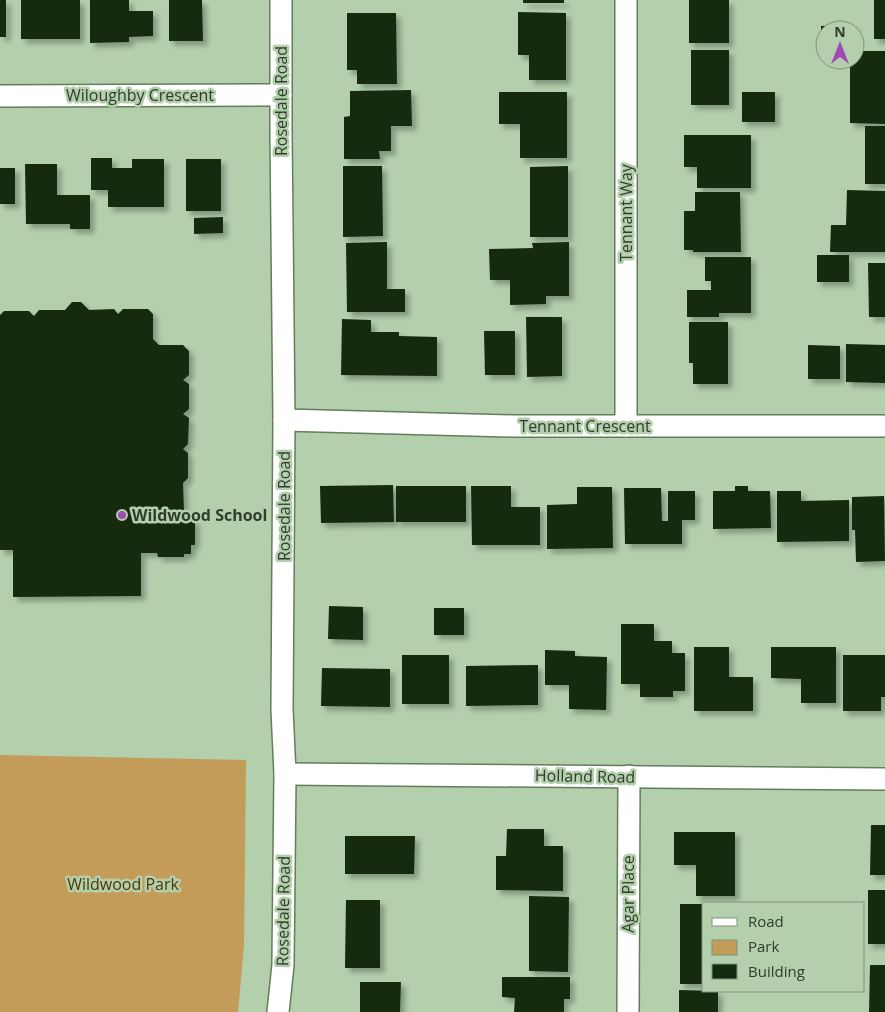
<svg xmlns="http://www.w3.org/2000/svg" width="885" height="1012" viewBox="0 0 885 1012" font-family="'Open Sans',sans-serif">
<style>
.green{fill:#c39c59}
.building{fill:#152b0f;filter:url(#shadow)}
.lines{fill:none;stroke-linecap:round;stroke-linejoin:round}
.street-casing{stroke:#637d5d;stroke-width:24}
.street{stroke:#fff;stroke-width:21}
.poi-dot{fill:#a149b5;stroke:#b3cfac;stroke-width:2}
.labels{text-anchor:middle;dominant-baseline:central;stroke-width:5;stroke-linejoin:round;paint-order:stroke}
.street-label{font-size:16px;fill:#313c2e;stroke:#b3cfac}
.poi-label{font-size:16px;font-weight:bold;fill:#313c2e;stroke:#b3cfac;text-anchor:start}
.park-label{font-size:16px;fill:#4e3606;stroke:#b3cfac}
</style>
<defs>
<filter id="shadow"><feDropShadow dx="4.5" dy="4.5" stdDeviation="2.5" flood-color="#0004"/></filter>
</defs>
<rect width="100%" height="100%" fill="#b3cfac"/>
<path class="green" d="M0 755 246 760 244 945 238 1012H0Z"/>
<g class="building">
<rect x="0" y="0" width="6" height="37"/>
<rect x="21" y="0" width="59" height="39"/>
<path d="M90 0H129V11H153V36L129 37V42L90 43Z"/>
<path d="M169 0H202L203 41H169Z"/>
<rect x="523" y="0" width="41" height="3"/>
<rect x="689" y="0" width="40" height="43"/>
<rect x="874" y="0" width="11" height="39"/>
<path d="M518 12 566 13V80H529V55H518Z"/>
<path d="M347 13H396L397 84H357V70H347Z"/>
<path d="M854 25V30H825V49H821V26Z"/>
<rect x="691" y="50" width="38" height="55"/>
<path d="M855 51H885V124L850 123V60H855Z"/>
<path d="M411 90 412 126H391V151H379L380 159H344V117L350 116V91Z"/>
<path d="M499 92H567V158H520V124H499Z"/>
<rect x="742" y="92" width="33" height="30"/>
<rect x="865" y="126" width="20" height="58"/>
<path d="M684 135H751V188H697V167H684Z"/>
<path d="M91 158H112V168H132V159H164V207H108V190H91Z"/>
<rect x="186" y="159" width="35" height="52"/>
<path d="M25 164H57V195H90V229H70V224H26Z"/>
<path d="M343 166H382L383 236 343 237Z"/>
<path d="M568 166V237H530V167Z"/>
<rect x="0" y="168" width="15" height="36"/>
<path d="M847 190 885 191V252H830L831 225H846Z"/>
<path d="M695 192H740L741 252H693V250H684V211H695Z"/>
<path d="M223 217V233L194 234V218Z"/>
<path d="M387 242V289H405V312H347L346 243Z"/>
<path d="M569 242V296H546V304L510 305V280H490L489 249 533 248 532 243Z"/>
<rect x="817" y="255" width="32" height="27"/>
<path d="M705 257H751V313H719V317H687V290H711V281H705Z"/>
<path d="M868 263H885V317H869Z"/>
<path d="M72 302H81L89 310 114 309 118 314 123 309H148L153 314V339L159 345H183L189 351V375L183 380 189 384V409L183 414 189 418 188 444 183 449 188 453V478L183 483 184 512H191V520H195V545H191V554H184V557H158L157 553H141V596L13 597V550H0V315L4 311H29L34 316 39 310H65Z"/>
<path d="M526 317H562V376L527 377Z"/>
<path d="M342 319 371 320V332H399V336L437 337V376L341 375Z"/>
<path d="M689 322H728V384H693V363H689Z"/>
<path d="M484 331H515V375H485Z"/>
<path d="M846 344 885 345V383L846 382Z"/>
<path d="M808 345 840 346V379H808Z"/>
<path d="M393 485 394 522 321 523 320 486Z"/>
<rect x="396" y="486" width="70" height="36"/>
<path d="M471 486H511V507H540V545H472Z"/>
<path d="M735 486H748V491H770L771 528 713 529V491H735Z"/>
<path d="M577 487H612L613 548 547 549V505L577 504Z"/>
<path d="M624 488H661L662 521H668V491H695V520H682V544H625Z"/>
<path d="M777 491H801V501L849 500V541L777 542Z"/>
<path d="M884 496 885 561 856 562 855 530H852V497Z"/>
<path d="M329 606 363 607V640L328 639Z"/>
<rect x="434" y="608" width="30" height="27"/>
<path d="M621 624H654V641H672V653H685V691H673V697H640V684H621Z"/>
<path d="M694 647H729V677H753V711H694Z"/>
<path d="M771 647H836V703H801V679L771 678Z"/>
<path d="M545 650 575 651V656L607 657 606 710 569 709V685H545Z"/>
<rect x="402" y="655" width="47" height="49"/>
<path d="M843 655H885V697H881V711H843Z"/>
<path d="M538 665V705L466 706V666Z"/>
<path d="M322 668 390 669V707L321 706Z"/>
<path d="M871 825H885V875H870Z"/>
<path d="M507 829H544V846H563V891L496 890V856H506Z"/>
<path d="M674 832H735V896H696V865H674Z"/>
<path d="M345 836H415L414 874H345Z"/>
<rect x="868" y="890" width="17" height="54"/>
<path d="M529 896 569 897 568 972 529 971Z"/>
<path d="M346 900H380V968H345Z"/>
<rect x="680" y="904" width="24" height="80"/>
<path d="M870 965H885V1012H869Z"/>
<path d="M502 977H570V999H564V1012H514L515 998 502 997Z"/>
<path d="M360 982H401L400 1012H360Z"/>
<path d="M679 990 718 991V1012H679Z"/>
</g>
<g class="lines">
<g class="street-casing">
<g id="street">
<path d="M0 96 281 95"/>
<path d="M284 420 514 426H885"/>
<path d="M626 426V0"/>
<path d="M285 774 885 779"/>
<path d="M278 1012 283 965 285 774 282 709 284 420 281 133V0"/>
<path d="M628 1012 629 776"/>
</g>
</g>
<use href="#street" class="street"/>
</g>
<circle class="poi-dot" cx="122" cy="515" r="5"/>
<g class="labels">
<g class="street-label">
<text x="140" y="95">Wiloughby Crescent</text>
<text transform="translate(281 101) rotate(-90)">Rosedale Road</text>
<text transform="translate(626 213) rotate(-90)">Tennant Way</text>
<text x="585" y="426">Tennant Crescent</text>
<text transform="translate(284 506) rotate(-90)">Rosedale Road</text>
<text transform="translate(585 776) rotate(1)">Holland Road</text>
<text transform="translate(628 894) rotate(-90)">Agar Place</text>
<text transform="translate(283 911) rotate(-89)">Rosedale Road</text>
</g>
<g class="poi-label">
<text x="132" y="515">Wildwood School</text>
</g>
<g class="park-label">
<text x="123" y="884">Wildwood Park</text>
</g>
</g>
<rect x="702" y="902" width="162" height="90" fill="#b3cfac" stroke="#7f947a"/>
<rect x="712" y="918" width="25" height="8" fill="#ffffff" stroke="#7f947a"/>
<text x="748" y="927" font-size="15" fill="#313c2e">Road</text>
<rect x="712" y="940" width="25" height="15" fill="#c39c59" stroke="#7f947a"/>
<text x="748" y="952" font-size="15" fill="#313c2e">Park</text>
<rect x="712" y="964" width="25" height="15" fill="#152b0f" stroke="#7f947a"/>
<text x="748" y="977" font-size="15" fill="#313c2e">Building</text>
<g transform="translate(840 45)"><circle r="24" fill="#b3cfac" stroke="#7f947a"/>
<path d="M0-4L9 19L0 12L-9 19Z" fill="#a149b5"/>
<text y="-8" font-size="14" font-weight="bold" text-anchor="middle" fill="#313c2e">N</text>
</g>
</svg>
